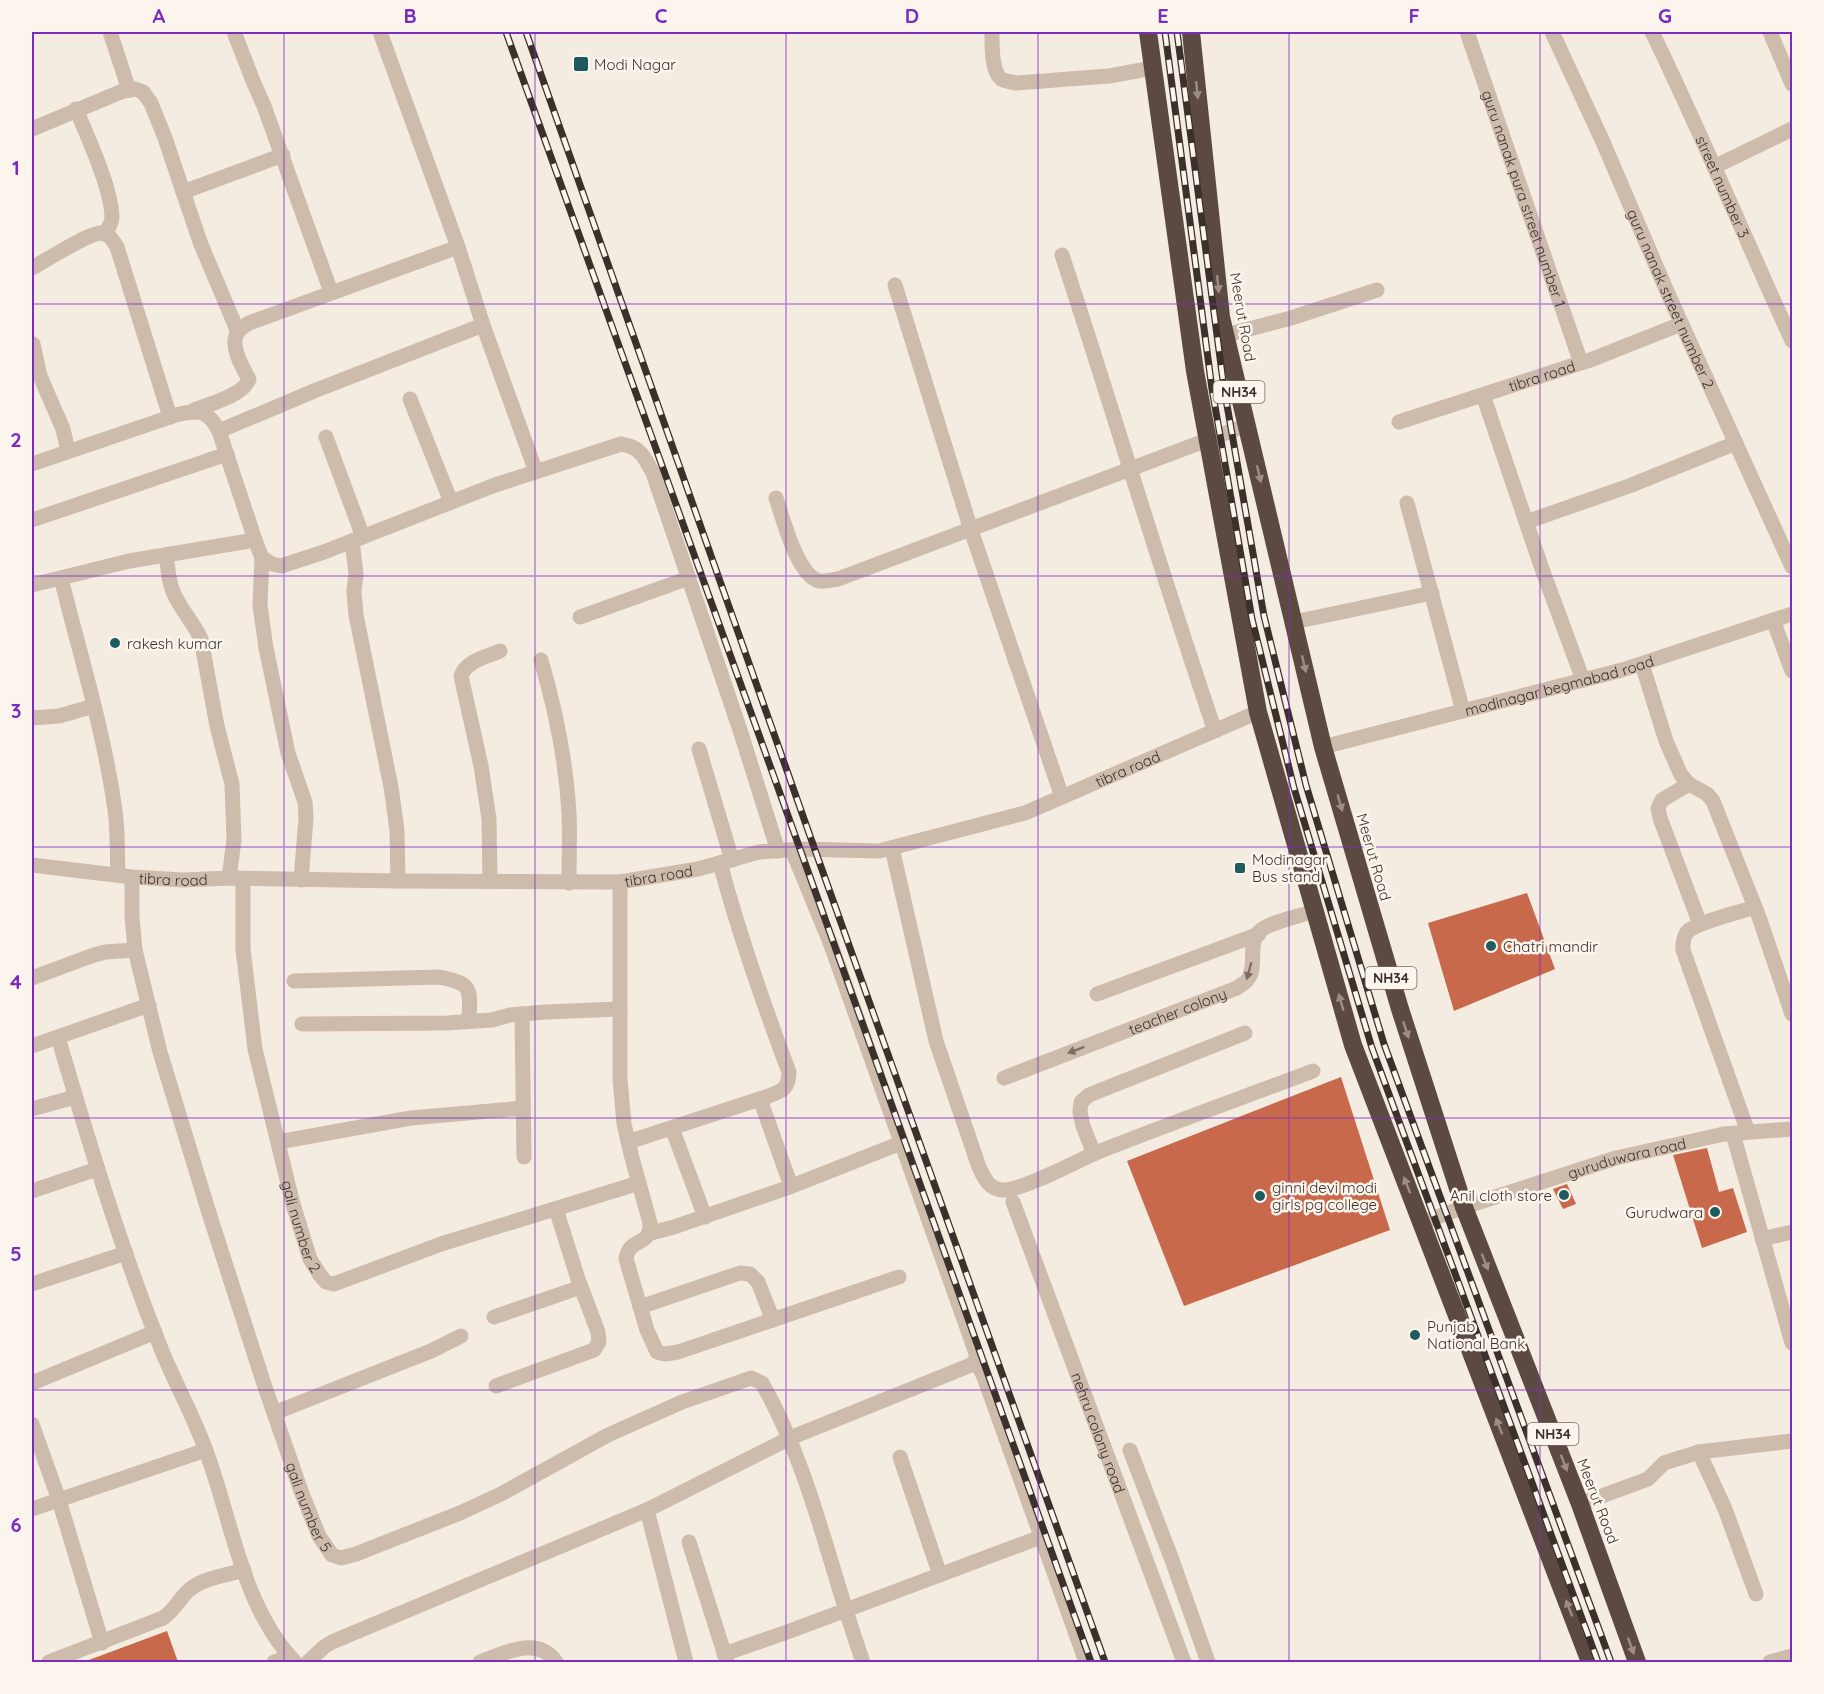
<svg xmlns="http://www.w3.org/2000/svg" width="1824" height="1694" viewBox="0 0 1824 1694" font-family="Quicksand,sans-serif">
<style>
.building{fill:#c8694b}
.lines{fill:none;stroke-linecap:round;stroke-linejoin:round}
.minor{stroke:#cdbbac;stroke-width:15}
.highway{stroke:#5c4a42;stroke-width:18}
.rail-casing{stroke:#3b302b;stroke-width:7}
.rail{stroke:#fbf5ee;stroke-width:4.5;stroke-dasharray:14;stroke-linecap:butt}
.oneway{fill:#9c8e87}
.oneway2{fill:#7d6f65}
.grid{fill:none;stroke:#7b2cbf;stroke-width:1.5;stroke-opacity:0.55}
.poi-dot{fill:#1f5a5e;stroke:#fbf5ee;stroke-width:2}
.labels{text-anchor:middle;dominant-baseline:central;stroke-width:5;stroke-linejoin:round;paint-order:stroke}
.shield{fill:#fbf5ee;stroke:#756b66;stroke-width:1.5}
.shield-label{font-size:14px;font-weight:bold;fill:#3b302b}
.poi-label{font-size:15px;fill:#3b302b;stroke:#fbf5ee;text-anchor:start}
.street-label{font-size:15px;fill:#3b302b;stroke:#fbf5ee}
.neatline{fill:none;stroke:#7b2cbf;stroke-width:2}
.grid-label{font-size:20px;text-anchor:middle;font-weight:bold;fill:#7b2cbf}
</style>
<rect width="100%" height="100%" fill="#f4ebe1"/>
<g class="building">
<path d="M1527 893 1555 969 1454 1011 1428 923Z"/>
<path d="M1341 1077 1390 1230 1184 1306 1127 1161Z"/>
<path d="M1707 1148 1719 1192 1733 1188 1747 1232 1702 1248 1673 1155Z"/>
<path d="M1567 1184 1576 1204 1563 1209 1553 1189Z"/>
<path d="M167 1631 178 1662H87L86 1661Z"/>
</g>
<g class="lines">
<g class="minor">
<path d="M110 32 129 90"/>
<path d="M234 32 253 81 264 106 331 292"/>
<path d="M380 32 458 247 483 325 536 472"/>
<path d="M992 32C992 44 991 70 1001 79 1004 81 1012 82 1015 83L1109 76 1153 68"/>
<path id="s1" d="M1467 32 1581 363"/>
<path id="s2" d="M1552 32 1603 142 1669 296 1792 567"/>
<path id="s3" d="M1652 32C1701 133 1745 238 1792 341"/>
<path d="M1770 32 1792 84"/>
<path d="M76 109C88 138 111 187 112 217 112 224 108 229 104 234"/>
<path d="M32 129 123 91 135 89 143 92 151 103 165 138 200 242 238 332"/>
<path d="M1714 167 1792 129"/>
<path d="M183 192 283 155"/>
<path d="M1062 255C1114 413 1161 573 1215 731"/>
<path d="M32 268C45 261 87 234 100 233 109 233 113 241 117 247L170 417"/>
<path d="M895 285 971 530 1062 797"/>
<path d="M1226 335 1291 318 1377 290"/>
<path d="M33 344 40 376 63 429 68 451"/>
<path d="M1483 395 1541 566 1583 680"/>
<path d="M410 399 451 502"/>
<path d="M194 410C210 404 244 395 249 379 242 367 230 346 237 333 239 329 245 326 249 323L458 247"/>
<path id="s4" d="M1399 422 1593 359 1681 324"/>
<path d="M219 431 314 391 483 325"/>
<path d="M326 437 363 537"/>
<path d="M32 464 176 415C199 409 208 410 219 431L255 540 262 558 272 564 281 566 324 552 495 485 621 444C641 447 644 457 653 473L740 730 778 851"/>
<path d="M776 498C783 518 797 575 819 581 824 582 832 580 838 579L1247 425"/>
<path d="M1407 503 1463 711"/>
<path d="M32 520 227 454"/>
<path d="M1526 522 1629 486 1736 443"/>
<path d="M352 541 356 574 354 591 356 615 391 787 397 830 398 881"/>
<path d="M166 555C168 566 168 578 172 589 178 607 193 621 201 639L217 726 232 784 234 840 229 878"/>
<path d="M262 558 260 605 266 648 288 753 305 802 306 818 301 880"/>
<path d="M61 578C80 655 104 731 115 810 118 831 117 853 118 874"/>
<path d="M32 585 129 561 255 540"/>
<path d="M580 617 689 578"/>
<path d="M1773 620 1792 671"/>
<path d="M1294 622 1432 593"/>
<path d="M541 660C556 711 566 760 569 813 570 836 569 860 569 883"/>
<path d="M1642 664 1666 741 1681 775 1689 784 1707 794 1713 801 1759 917 1792 1014"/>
<path d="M32 718 59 716 94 706"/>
<path id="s5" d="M1323 747 1622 670 1792 614"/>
<path d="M699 749 732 860"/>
<path d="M1689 784 1662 800 1658 808 1660 818 1700 924"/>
<path d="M892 848 936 1041 979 1167C984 1178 989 1190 1004 1190 1022 1190 1074 1163 1093 1154 1166 1125 1239 1099 1313 1071"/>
<path id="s6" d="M32 865 132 877 183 880 229 878 398 881 620 882 698 869 759 852 800 849 879 851 1025 813 1258 712"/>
<path id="s7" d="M132 877V916L135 950 160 1052 209 1213 264 1384 301 1491 319 1536 332 1555 341 1558 356 1554 460 1513 501 1494 608 1435 682 1402 751 1378 762 1383C811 1469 830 1570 863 1662"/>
<path id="s8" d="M243 879V949L255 1049 293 1204 310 1259 320 1275 326 1282 334 1284 441 1244 639 1183"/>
<path d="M490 881 489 819 481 766 461 676C466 661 486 657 500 651"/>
<path d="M620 882V1079L624 1124 632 1158 650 1223C651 1248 629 1236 626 1259L647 1330 657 1352 665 1354 678 1352 899 1277"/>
<path d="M32 978 91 956 105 952 135 950"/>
<path d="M294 981 439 977C474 984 470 989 469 1021"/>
<path d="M1097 994 1259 934"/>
<path d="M522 1014 524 1157"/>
<path d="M302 1024 447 1023 492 1020 510 1015 546 1012 619 1009"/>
<path d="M58 1037C89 1143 121 1249 162 1351 176 1385 194 1417 206 1451 232 1520 242 1607 295 1662"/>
<path d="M32 1046 149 1005"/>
<path id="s9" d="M1004 1078 1237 988C1240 985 1246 983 1248 979 1258 965 1246 943 1261 930 1273 921 1300 916 1315 911"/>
<path d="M760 1099 791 1186"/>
<path d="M32 1109 75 1097"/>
<path d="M672 1128 705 1217"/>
<path d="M1748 1132 1683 950C1683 943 1683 938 1687 932 1697 922 1740 912 1755 907"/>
<path d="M1733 1134 1792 1343"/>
<path d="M278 1142 411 1118 523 1108"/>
<path d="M628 1142 766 1097C781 1091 789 1090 789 1072 763 1003 739 934 720 863"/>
<path d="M1094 1154 1083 1126 1080 1112 1081 1102 1089 1095 1245 1033"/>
<path d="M32 1191 97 1169"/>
<path id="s10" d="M1013 1202 1184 1662"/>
<path id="s11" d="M1421 1223 1464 1207 1616 1158 1724 1134 1792 1129"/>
<path d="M651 1233 674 1227 787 1188 901 1143"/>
<path d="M1762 1239 1792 1232"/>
<path d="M32 1284 126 1253"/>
<path d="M640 1307 740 1273 750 1274 758 1282 773 1320"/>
<path d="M494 1317 581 1287"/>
<path d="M974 1363 980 1369 984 1377 1086 1662"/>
<path d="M32 1383 155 1332"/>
<path d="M496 1386 594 1350 599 1342 598 1332 578 1279 556 1209"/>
<path d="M274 1413 431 1351 461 1336"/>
<path d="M32 1424 59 1500 102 1643"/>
<path d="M1130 1450 1172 1560 1208 1662"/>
<path d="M1699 1452 1725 1509 1756 1594"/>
<path d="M900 1457 940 1575"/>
<path d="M1580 1504 1648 1479 1664 1463 1699 1452 1792 1441"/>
<path d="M32 1509 206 1450"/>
<path d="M647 1510 686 1662"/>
<path d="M689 1542 727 1662"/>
<path d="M724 1654 790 1631 1041 1537"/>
<path d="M49 1662 163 1618C176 1609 178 1600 189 1590 203 1578 227 1575 244 1570"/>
<path d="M274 1662 289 1657"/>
<path d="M308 1662 324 1647 332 1642 647 1510 790 1438 971 1365 976 1359 977 1356 831 945 792 850"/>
<path d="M480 1662C504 1653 538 1635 556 1662"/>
<path d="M1770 1662 1792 1656"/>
</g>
<g class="highway">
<path d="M1148 32 1195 371 1258 712 1353 1045 1590 1662"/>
<path d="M1191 32 1221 317 1323 747 1400 1009 1464 1207 1580 1504 1637 1662"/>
</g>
<g class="rail-casing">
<g id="rail">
<path d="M506 32 800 849 1091 1662"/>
<path d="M526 32 815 850 1105 1662"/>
<path d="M1165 32 1212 389 1252 619 1294 788 1372 1048 1598 1662"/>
<path d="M1177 32 1224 388 1264 616 1306 785 1384 1044 1611 1662"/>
</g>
</g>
<use href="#rail" class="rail"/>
</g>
<defs><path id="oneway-solid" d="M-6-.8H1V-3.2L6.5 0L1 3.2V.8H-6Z" transform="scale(1.5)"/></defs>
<g class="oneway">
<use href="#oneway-solid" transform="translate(1197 90) rotate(84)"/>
<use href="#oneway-solid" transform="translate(1218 284) rotate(84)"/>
<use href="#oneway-solid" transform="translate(1259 474) rotate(77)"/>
<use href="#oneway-solid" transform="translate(1304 664) rotate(77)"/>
<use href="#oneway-solid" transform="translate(1340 803) rotate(74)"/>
<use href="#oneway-solid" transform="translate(1341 1002) rotate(-106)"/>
<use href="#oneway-solid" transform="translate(1406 1030) rotate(72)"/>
<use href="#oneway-solid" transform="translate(1407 1185) rotate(-111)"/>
<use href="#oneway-solid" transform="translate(1485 1262) rotate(69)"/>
<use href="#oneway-solid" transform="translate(1499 1426) rotate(-111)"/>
<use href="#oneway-solid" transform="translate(1564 1463) rotate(69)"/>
<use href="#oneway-solid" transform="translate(1569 1608) rotate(-111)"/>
<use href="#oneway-solid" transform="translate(1631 1646) rotate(70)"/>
</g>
<g class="oneway2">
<use href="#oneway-solid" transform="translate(1249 971) rotate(105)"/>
<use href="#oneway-solid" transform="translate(1076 1050) rotate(159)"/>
</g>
<path class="grid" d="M284 32V1662M535 32V1662M786 32V1662M1038 32V1662M1289 32V1662M1540 32V1662M32 304H1792M32 576H1792M32 847H1792M32 1118H1792M32 1390H1792"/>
<g class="poi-dot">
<rect x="573" y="56" width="16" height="16" rx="3"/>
<circle cx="115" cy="643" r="6"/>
<rect x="1234" y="862" width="12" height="12" rx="3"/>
<circle cx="1491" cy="946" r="6"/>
<circle cx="1564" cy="1195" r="6"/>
<circle cx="1260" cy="1196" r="6"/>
<circle cx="1715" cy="1212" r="6"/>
<circle cx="1415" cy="1335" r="6"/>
</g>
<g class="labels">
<g class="shield">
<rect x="1213.5" y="381" width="51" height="22" rx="4.5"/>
<rect x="1365.5" y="967" width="51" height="22" rx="4.5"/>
<rect x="1527.5" y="1423" width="51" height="22" rx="4.5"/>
</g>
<g class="shield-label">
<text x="1239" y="392">NH34</text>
<text x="1391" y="978">NH34</text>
<text x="1553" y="1434">NH34</text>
</g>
<g class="poi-label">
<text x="594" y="64">Modi Nagar</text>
<text x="127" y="643">rakesh kumar</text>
<text x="1252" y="859">Modinagar<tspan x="1252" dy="17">Bus stand</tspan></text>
<text x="1503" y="946">Chatri mandir</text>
<text x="1272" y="1187">ginni devi modi<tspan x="1272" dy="17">girls pg college</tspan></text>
<text x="1552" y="1195" text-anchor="end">Anil cloth store</text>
<text x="1703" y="1212" text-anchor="end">Gurudwara</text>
<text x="1427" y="1326">Punjab<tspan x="1427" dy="17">National Bank</tspan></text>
</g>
<g class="street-label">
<text stroke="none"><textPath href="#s3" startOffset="170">street number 3</textPath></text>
<text stroke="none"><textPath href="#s1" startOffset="176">guru nanak pura street number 1</textPath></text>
<text stroke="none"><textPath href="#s2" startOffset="292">guru nanak street number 2</textPath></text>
<text transform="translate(1243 317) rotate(80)">Meerut Road</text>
<text stroke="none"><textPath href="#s4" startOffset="150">tibra road</textPath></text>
<text stroke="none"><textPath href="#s5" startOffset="244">modinagar begmabad road</textPath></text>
<text stroke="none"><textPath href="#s6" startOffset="1114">tibra road</textPath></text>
<text transform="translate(1374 857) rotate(74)">Meerut Road</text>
<text stroke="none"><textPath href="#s6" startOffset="628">tibra road</textPath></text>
<text stroke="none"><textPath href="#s6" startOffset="142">tibra road</textPath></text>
<text stroke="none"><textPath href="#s9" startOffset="186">teacher colony</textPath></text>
<text stroke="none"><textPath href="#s11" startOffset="216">guruduwara road</textPath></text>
<text stroke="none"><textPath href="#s8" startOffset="354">gali number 2</textPath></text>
<text stroke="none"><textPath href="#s10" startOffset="246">nehru colony road</textPath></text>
<text transform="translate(1598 1501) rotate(69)">Meerut Road</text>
<text stroke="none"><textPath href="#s7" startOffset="657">gali number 5</textPath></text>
</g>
</g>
<rect width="1824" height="1694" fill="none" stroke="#fbf5ee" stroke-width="66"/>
<rect x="33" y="33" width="1758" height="1628" class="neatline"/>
<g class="grid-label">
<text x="159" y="23">A</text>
<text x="410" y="23">B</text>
<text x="661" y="23">C</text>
<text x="912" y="23">D</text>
<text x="1163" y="23">E</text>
<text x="1414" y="23">F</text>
<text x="1665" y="23">G</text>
<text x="16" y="175">1</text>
<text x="16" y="447">2</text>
<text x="16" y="718">3</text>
<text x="16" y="989">4</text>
<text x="16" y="1261">5</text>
<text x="16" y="1532">6</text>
</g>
</svg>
